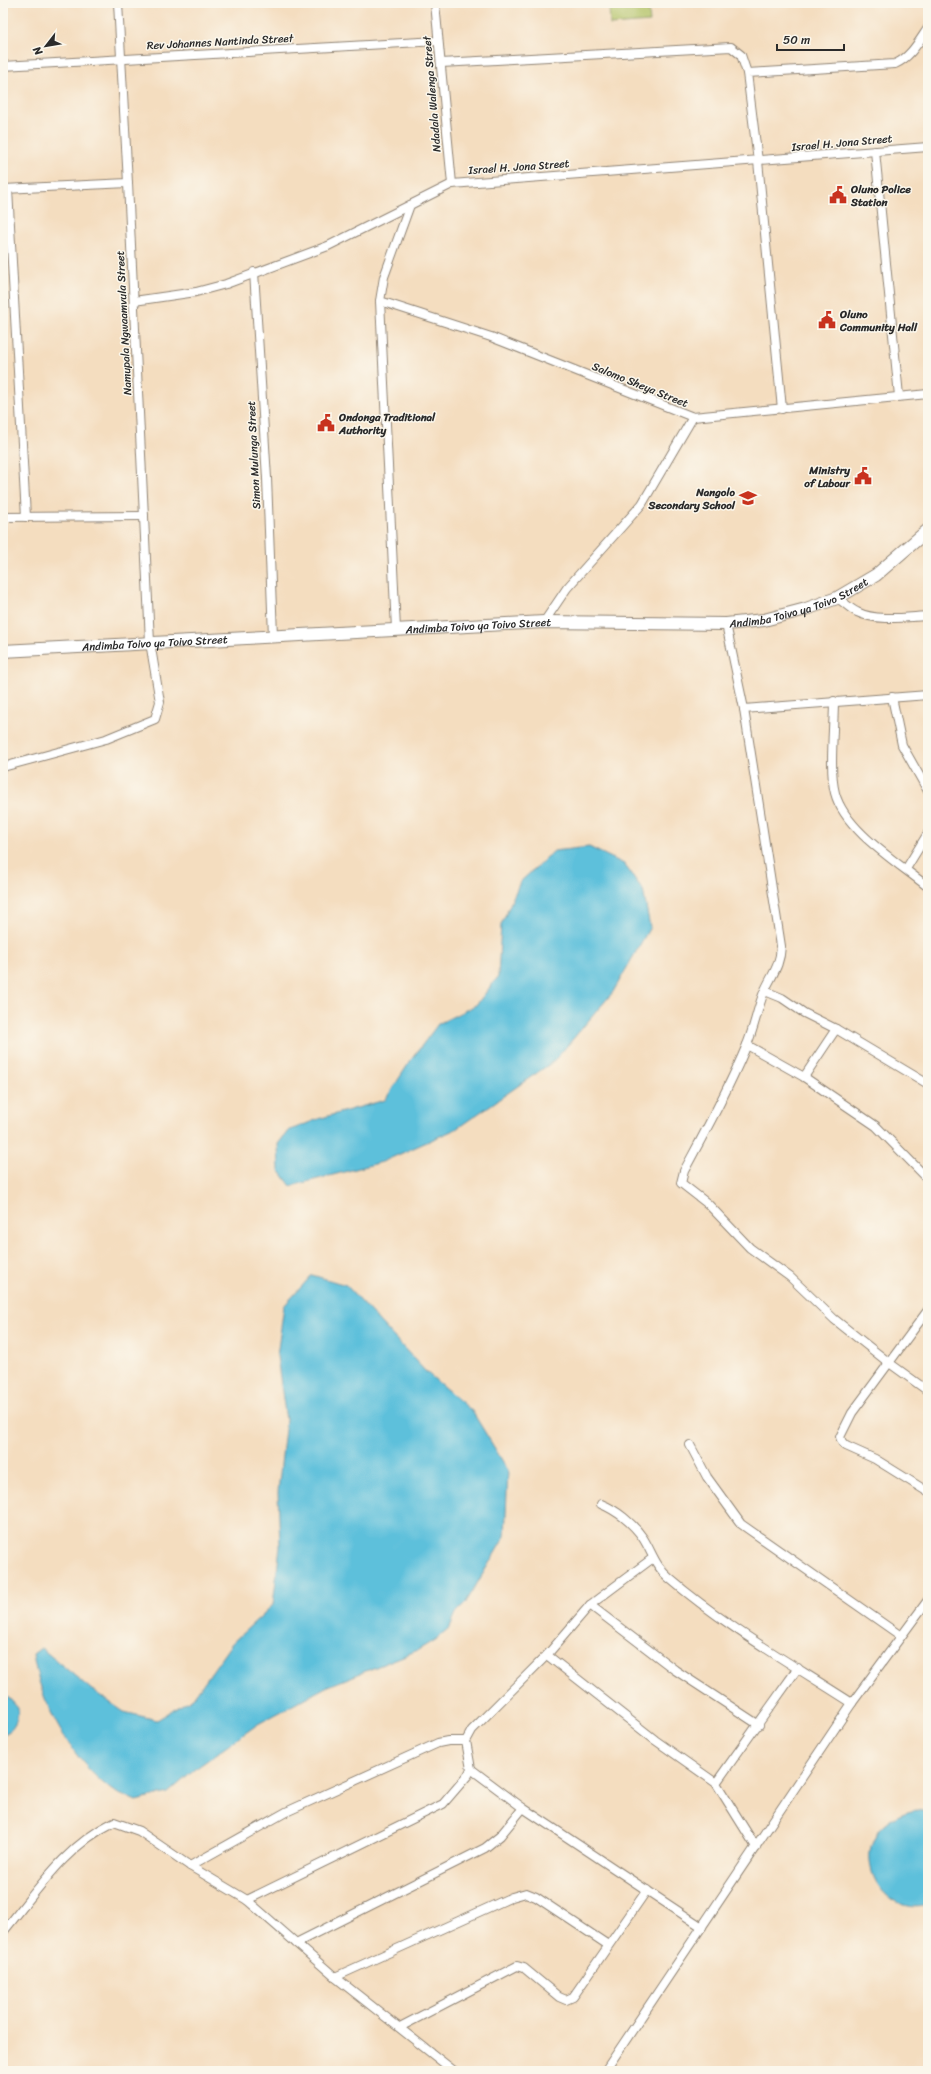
<svg xmlns="http://www.w3.org/2000/svg" width="931" height="2074" viewBox="0 0 931 2074" font-family="Sriracha,sans-serif">
<style>
.green{fill:#b1c164;stroke:#6e7648}
.water{fill:#5dc0db;stroke:#447683}
.lines{fill:none;stroke-linecap:round;stroke-linejoin:round}
.street-casing{stroke:#908475;stroke-width:10}
.secondary-casing{stroke:#908475;stroke-width:14}
.street{stroke:#fff;stroke-width:8}
.secondary{stroke:#fff;stroke-width:12}
.labels{text-anchor:middle;dominant-baseline:central;stroke-width:3;stroke-linejoin:round;paint-order:stroke}
.street-label{font-size:11px;fill:#2b2b2b;stroke:#fbf7ec}
.poi-label{font-size:11px;font-weight:bold;fill:#2b2b2b;stroke:#fbf7ec;text-anchor:start}
</style>
<rect width="100%" height="100%" fill="#fbf7ec"/>
<filter id="ink" filterUnits="userSpaceOnUse"><feTurbulence type="fractalNoise" baseFrequency=".025" numOctaves="2"/><feDisplacementMap in="SourceGraphic" scale="8" xChannelSelector="R" yChannelSelector="G"/><feConvolveMatrix kernelMatrix="1 2 1 2 8 2 1 2 1" color-interpolation-filters="sRGB"/></filter>
<filter id="wash" filterUnits="userSpaceOnUse"><feTurbulence type="fractalNoise" baseFrequency=".012" numOctaves="4" result="noise"/><feDisplacementMap in="SourceGraphic" scale="16" xChannelSelector="R" yChannelSelector="G"/><feGaussianBlur stdDeviation="0.9" result="paint"/><feColorMatrix in="noise" values="0 0 0 0 0 0 0 0 0 0 0 0 0 0 0 0 0 1.4 0 .05"/><feComposite in="paint" operator="in"/></filter>
<g filter="url(#wash)">
<rect width="100%" height="100%" fill="#f4ddbf"/>
<path class="green" d="M648 3 650 22 610 25 609 5Z"/>
<g class="water">
<path d="M589 847 624 864 643 890 650 927 613 992 554 1061 456 1129 382 1162 291 1186 279 1170 278 1144 288 1131 318 1119 385 1100 411 1060 438 1024 476 1005 498 977 501 925 520 882 554 851Z"/>
<path d="M312 1275 346 1285 425 1371 472 1411 508 1470 505 1536 465 1604 456 1613 450 1627 436 1639 418 1650 326 1687 258 1724 198 1767 168 1793 136 1801C128 1797 116 1794 109 1788 70 1757 40 1703 33 1654L41 1648 92 1690 124 1712 157 1720 193 1698 232 1643 273 1605 280 1546 278 1492 286 1420 277 1356 284 1306Z"/>
<path d="M3 1695 8 1697 18 1708C18 1719 15 1731 3 1734Z"/>
<path d="M916 1810 928 1812V1905C873 1921 836 1826 916 1810Z"/>
</g>
</g>
<g filter="url(#ink)">
<g class="lines">
<g class="street-casing">
<g id="street">
<path d="M435 3 452 184"/>
<path d="M441 63 731 47 741 55 747 73"/>
<path d="M3 66 438 41"/>
<path d="M875 151 899 396"/>
<path d="M4 189 128 183"/>
<path d="M8 189 26 517"/>
<path d="M254 272 267 478 273 636"/>
<path d="M134 301 196 292 226 284 328 246 452 184 928 147"/>
<path d="M380 301 491 337 693 417 928 394"/>
<path d="M782 409 758 161 747 73 895 64C911 57 919 41 928 28"/>
<path d="M3 517 144 516"/>
<path d="M837 598C844 602 850 609 857 612 877 622 907 617 928 616"/>
<path d="M544 622 567 588 642 504 693 417"/>
<path d="M726 624 744 709 781 946C780 967 772 974 764 992 757 1010 754 1029 746 1047 728 1090 706 1130 684 1171L681 1183 708 1204 750 1248 790 1277 834 1319 888 1362 928 1391"/>
<path d="M396 629 380 301 384 277 410 205"/>
<path d="M892 697 902 745 928 791"/>
<path d="M834 701C834 726 829 771 835 793 845 831 899 863 928 887"/>
<path d="M744 709 928 695"/>
<path d="M3 767 106 739 155 719 160 702 150 642 128 183 118 3"/>
<path d="M906 869 928 833"/>
<path d="M765 991 782 998 804 1013 836 1029 928 1084"/>
<path d="M747 1045 804 1077 876 1126 928 1179"/>
<path d="M804 1077 836 1029"/>
<path d="M928 1310 852 1413 840 1437 842 1442 846 1446 875 1459 928 1492"/>
<path d="M690 1445 707 1477 741 1524 901 1636"/>
<path d="M601 1504C616 1510 633 1523 643 1538 652 1552 655 1566 669 1578 725 1626 790 1663 852 1703"/>
<path d="M590 1605 675 1670 759 1725"/>
<path d="M547 1655 655 1740 716 1783 756 1847"/>
<path d="M471 1769 523 1808 702 1927"/>
<path d="M716 1783 798 1668"/>
<path d="M190 1866 286 1812 438 1743 448 1741H466"/>
<path d="M247 1900 443 1804 468 1775 471 1769 466 1741 472 1730 547 1655 590 1605 653 1558"/>
<path d="M3 1932C37 1891 65 1846 114 1822L139 1831 190 1866 247 1900 335 1977 454 2071"/>
<path d="M296 1943 485 1848 500 1836 523 1808"/>
<path d="M335 1977 512 1897 526 1893 536 1897 608 1945"/>
<path d="M400 2027 517 1966 524 1968 559 1997 566 2000 573 1997 647 1890"/>
<path d="M605 2071 852 1703 928 1600"/>
</g>
</g>
<g class="secondary-casing">
<g id="secondary">
<path id="s1" d="M3 651 544 622 726 624 764 620 806 609 837 598 876 575 928 530"/>
</g>
</g>
<use href="#street" class="street"/>
<use href="#secondary" class="secondary"/>
</g>
</g>
<defs>
<g id="civic-bare" transform="scale(1.38)"><path d="M-.6-6.5H3V-4.5H.6V-3L4-1V1h2V6H-6V1h2V-1L-.6-3ZM-1.2 2.5V6h2.4V2.5Z" fill="#c8321e" stroke="#fbf7ec" stroke-width="2.5" paint-order="stroke"/></g>
<g id="school-bare" transform="scale(1.38)"><path d="M0-5L7-2L0 1L-7-2ZM-4 1L0 2.5L4 1V4Q0 6-4 4Z" fill="#c8321e" stroke="#fbf7ec" stroke-width="2.5" paint-order="stroke"/></g>
</defs>
<g fill-rule="evenodd">
<use href="#civic-bare" x="838" y="195"/>
<use href="#civic-bare" x="827" y="320"/>
<use href="#civic-bare" x="326" y="423"/>
<use href="#civic-bare" x="863" y="476"/>
<use href="#school-bare" x="748" y="498"/>
</g>
<g class="labels">
<g class="street-label">
<text transform="translate(220 42) rotate(-3)">Rev Johannes Nantinda Street</text>
<text transform="translate(432 94) rotate(-95)">Ndadala Walenga Street</text>
<text transform="translate(842 143) rotate(-5)">Israel H. Jona Street</text>
<text transform="translate(519 167) rotate(-4)">Israel H. Jona Street</text>
<text transform="translate(124 323) rotate(-93)">Namupala Ngwaamvula Street</text>
<text transform="translate(640 385) rotate(22)">Salomo Sheya Street</text>
<text transform="translate(254 455) rotate(-93)">Simon Mulunga Street</text>
<text stroke="none"><textPath href="#s1" startOffset="800">Andimba Toivo ya Toivo Street</textPath></text>
<text stroke="none"><textPath href="#s1" startOffset="476">Andimba Toivo ya Toivo Street</textPath></text>
<text stroke="none"><textPath href="#s1" startOffset="152">Andimba Toivo ya Toivo Street</textPath></text>
</g>
<g class="poi-label">
<text x="851" y="189">Oluno Police<tspan x="851" dy="13">Station</tspan></text>
<text x="840" y="314">Oluno<tspan x="840" dy="13">Community Hall</tspan></text>
<text x="339" y="417">Ondonga Traditional<tspan x="339" dy="13">Authority</tspan></text>
<text x="850" y="470" text-anchor="end">Ministry<tspan x="850" dy="13">of Labour</tspan></text>
<text x="735" y="492" text-anchor="end">Nangolo<tspan x="735" dy="13">Secondary School</tspan></text>
</g>
</g>
<rect width="931" height="2074" fill="none" stroke="#fbf7ec" stroke-width="16"/>
<g transform="translate(46 46) rotate(239)" stroke="#fbf7ec" stroke-width="3" paint-order="stroke">
<path d="M0-3L7 15L0 10L-7 15Z" fill="#2b2b2b"/>
<text y="-6" font-size="11" font-weight="bold" text-anchor="middle" fill="#2b2b2b">N</text>
</g>
<path d="M777 44v6h67v-6" fill="none" stroke="#2b2b2b" stroke-width="2"/>
<text x="783" y="44" font-size="12" fill="#2b2b2b" stroke="#fbf7ec" stroke-width="3" paint-order="stroke">50 m</text>
</svg>
